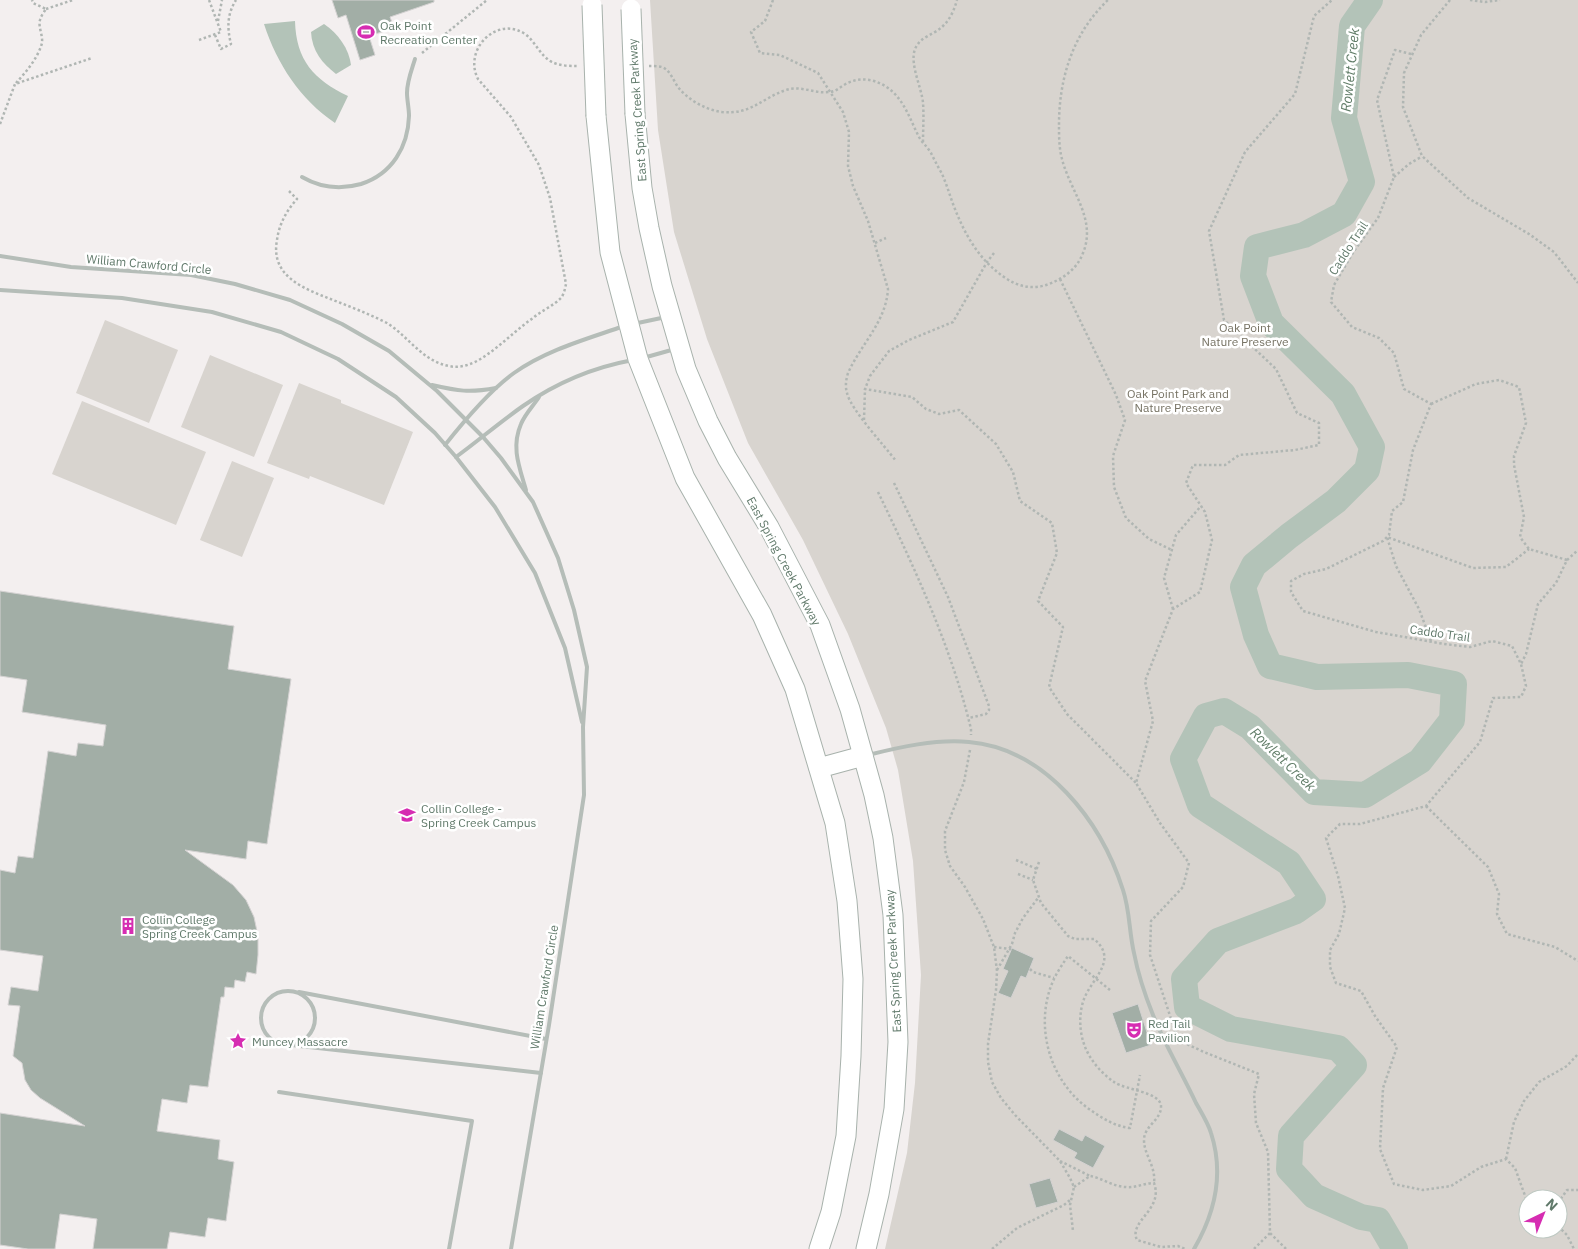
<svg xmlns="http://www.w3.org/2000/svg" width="1578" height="1249" viewBox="0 0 1578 1249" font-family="'IBM Plex Sans',sans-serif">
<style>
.green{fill:#d8d4cf;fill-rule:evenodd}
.water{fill:#b3c3b8}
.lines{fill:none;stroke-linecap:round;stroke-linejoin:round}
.river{stroke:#b3c3b8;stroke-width:26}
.building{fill:#a2aea6;stroke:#d4d2d2}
.secondary-casing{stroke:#a8b2ac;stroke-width:21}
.path{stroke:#b0b6b3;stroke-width:2.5;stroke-dasharray:2.5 2.5;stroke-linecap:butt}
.lane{stroke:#b5bdb8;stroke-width:4}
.secondary{stroke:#fff;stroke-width:19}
.secondary-bridge-casing{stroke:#a8b2ac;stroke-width:21;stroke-linecap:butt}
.secondary-bridge{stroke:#fff;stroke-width:19}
.labels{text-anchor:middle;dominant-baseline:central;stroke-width:5;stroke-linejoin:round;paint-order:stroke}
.poi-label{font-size:12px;fill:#60796a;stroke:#fff;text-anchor:start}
.street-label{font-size:12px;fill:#60796a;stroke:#fff}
.park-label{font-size:12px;fill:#767263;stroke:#fff}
.water-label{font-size:14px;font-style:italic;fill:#607c67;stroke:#fff}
</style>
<rect width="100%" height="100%" fill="#f3efef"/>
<g class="green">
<path d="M650 0H1578V1249H885L907 1153 915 1083 921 975 913 861 898 770 886 728 848 634 803 540 748 443 707 339 674 232 658 130ZM1528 1199H1558V1229H1528Z"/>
<path d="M105 320 178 350 149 423 76 393Z"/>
<path d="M210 355 283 385 254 457 181 427Z"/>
<path d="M299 383 341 400V403L413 432 384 505 310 476 309 479 267 463Z"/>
<path d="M82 401 206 452 176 525 52 474Z"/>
<path d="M232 461 274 478 242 557 200 540Z"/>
</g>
<g class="water">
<path d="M295 21C296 60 314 80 348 96L335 123C300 99 277 64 264 24Z"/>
<path d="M324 24C338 33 349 49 351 65L336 74C322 63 312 51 311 32Z"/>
</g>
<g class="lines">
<path class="river" d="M1370 0 1352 26 1344 118 1362 182 1344 214 1304 235 1257 247 1253 276 1271 323 1343 394 1372 447 1367 470 1336 501 1289 536 1254 565 1243 587 1256 635 1270 666 1317 677 1408 675 1454 684 1452 720 1420 761 1365 795 1314 792 1250 727 1224 711 1206 716 1183 759 1200 805 1289 863 1313 899 1296 911 1218 941 1184 979 1187 1007 1231 1029 1338 1048 1354 1065 1291 1136 1289 1169 1314 1196 1361 1217 1378 1220 1395 1249"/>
</g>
<g class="building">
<path d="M332 0H434V2L390 17 394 28 369 36 375 55 360 60 346 15 338 18Z"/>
<path d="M0 591 234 626 228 669 291 679 267 844 248 841 246 859 185 850 233 885 246 900 254 917 258 936V955L256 974 247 972 245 982 235 980 234 988 225 987 224 997H221L208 1087 190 1085 187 1103 162 1099 157 1131 220 1140 218 1159 234 1162 226 1221 208 1218 205 1237 170 1232 167 1249H93L97 1219 60 1214 55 1249H28L0 1245V1113L85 1126 40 1098 31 1090 25 1080 22 1063 13 1056 20 1006 8 1005 11 987 38 991 43 956 0 950V870L15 873 18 856 33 858 48 751 76 756 78 743 103 746 106 725 22 712 27 680 0 676Z"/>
<path d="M1012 948 1034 958 1026 978 1021 976 1011 998 998 993 1008 971 1003 969Z"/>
<path d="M1138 1004 1151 1045 1126 1053 1112 1013Z"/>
<path d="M1059 1129 1082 1141 1085 1135 1105 1146 1093 1168 1074 1158 1077 1153 1053 1140Z"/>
<path d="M1050 1178 1058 1202 1036 1208 1029 1184Z"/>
</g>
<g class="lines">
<g class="secondary-casing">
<g id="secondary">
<path d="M635 114 642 188 649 228 662 286 686 369 708 421 727 458 769 527 820 625 850 709 874 795 883 838 893 915 898 1042 894 1109 879 1194 866 1249"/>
<path d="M596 116 610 252 638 359 685 478 762 615 795 689 835 823 847 901 853 979 851 1056 846 1136 831 1212 819 1249"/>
<path d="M819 768 863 756"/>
</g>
</g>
<g class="path">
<path d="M773 0 765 21 751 32 760 53 780 55 818 73 843 112 849 132 848 166 853 186 868 221 888 289C886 322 861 344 848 373 846 380 845 386 847 393 851 410 884 445 896 461"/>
<path d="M1450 0 1421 35 1404 73 1403 107 1422 156 1468 198 1529 234 1554 252 1578 283"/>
<path d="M1470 0 1485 2 1500 0"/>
<path d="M46 9 73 0"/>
<path d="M218 21 222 0"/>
<path d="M215 35 221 49 231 44C227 28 227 14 236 0"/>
<path d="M199 40 221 32 209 0"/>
<path d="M422 53 487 0"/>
<path d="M1411 54 1395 50 1377 100 1394 177 1378 218 1354 251 1334 285 1331 302 1352 327 1379 338 1394 353 1404 389 1431 404 1413 450 1403 502 1392 511 1389 535 1383 541 1326 569 1304 574 1291 581V592L1303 611 1376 632 1444 644 1470 647 1492 641 1512 646 1521 664 1526 686 1521 697 1493 698 1480 742 1426 806 1360 824H1340L1326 838 1338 876 1345 908 1339 934 1330 950V967L1336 983 1361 991 1375 1016 1397 1047 1383 1088 1380 1149 1394 1184 1423 1190 1451 1186 1481 1167 1506 1159 1515 1168 1528 1204"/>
<path d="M649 66C653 66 658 66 662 67 670 70 673 80 678 87 688 100 706 110 722 112 751 115 762 98 786 90 801 85 814 94 829 92 835 92 839 88 844 85 857 77 872 78 885 86 903 97 909 117 918 135 921 142 927 146 931 153 934 159 937 165 941 172 946 182 949 193 953 204 964 233 978 259 1004 277 1018 287 1033 290 1049 284 1064 278 1077 269 1083 253 1097 219 1070 191 1062 159 1059 148 1059 136 1059 125 1059 78 1073 33 1108 0"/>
<path d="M16 83C26 72 38 58 42 43 43 35 38 27 40 20 41 16 44 12 46 9L33 3 32 0"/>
<path d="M0 124 15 84 92 58"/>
<path d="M923 142C923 129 924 116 923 103 922 87 906 58 918 44 921 39 928 36 933 33 947 26 953 14 957 0"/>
<path d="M1394 177 1409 164 1421 157"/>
<path d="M289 191 297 199C287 210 279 224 277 240 270 277 305 289 333 300 351 307 369 314 387 323 408 336 422 361 449 366 458 368 466 366 475 362 496 351 513 332 533 318 541 311 553 306 561 298 564 294 565 289 566 284L550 198 539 165 511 117 478 79C474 71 473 63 476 53 483 33 506 21 525 34 536 42 540 56 552 62 560 66 570 66 578 66"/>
<path d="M875 243 886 238"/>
<path d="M994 253 987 262 953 322 909 340 889 351 870 376 865 389 912 397 926 409 939 414 959 410 996 444 1013 472 1020 501 1052 523 1057 553 1038 601 1063 627 1049 687 1067 714 1136 783"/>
<path d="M1060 279 1116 395 1125 420 1113 456 1114 487 1126 518 1149 539 1172 550"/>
<path d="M1431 404 1476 384 1499 380 1519 387 1526 423 1514 456V465L1524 517 1520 537 1529 549 1567 560 1556 583 1538 604 1526 654 1521 664"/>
<path d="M864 420 865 389"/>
<path d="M894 483 948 597 989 706V710L986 714 969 718"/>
<path d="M878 492C915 569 951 646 971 729V735"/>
<path d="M1567 560 1578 550"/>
<path d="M1173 609 1164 578 1176 535 1201 506"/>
<path d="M1431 641 1419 609 1396 566 1387 537 1473 568 1506 567 1529 549"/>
<path d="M970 750 964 782 945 831V850L950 866 965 887 983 919 994 947 997 971 996 990 988 1044V1062L992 1082 1001 1098 1015 1115 1060 1161 1070 1178 1074 1187 1070 1205 1073 1231"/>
<path d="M1426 806 1488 867 1499 894 1497 914 1507 934 1555 947 1578 961"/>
<path d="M1016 860 1037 869"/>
<path d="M1039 862 1033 880 1041 903 1068 936 1075 939H1094C1119 960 1092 978 1084 999 1079 1012 1079 1030 1084 1044 1089 1059 1101 1073 1114 1082 1125 1090 1162 1092 1161 1107 1161 1120 1144 1126 1144 1140 1144 1155 1156 1166 1154 1183"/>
<path d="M1018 874 1033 880"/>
<path d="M994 947 1010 949 1011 951"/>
<path d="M1030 969 1033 972 1054 978"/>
<path d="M997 970 1012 944 1015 933 1023 918 1038 898"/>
<path d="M1110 990 1068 956C1062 965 1055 975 1051 986 1035 1030 1051 1082 1089 1109 1102 1118 1114 1126 1130 1128L1140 1075"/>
<path d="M1506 1159 1514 1122 1524 1101 1539 1082 1567 1066 1578 1054"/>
<path d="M1060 1161 1090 1176"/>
<path d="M1074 1187 1090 1176C1102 1178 1114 1187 1126 1187 1136 1188 1144 1183 1154 1183 1164 1210 1128 1221 1137 1240L1161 1247 1178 1246 1185 1249"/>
<path d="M1558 1203 1567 1190H1578"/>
<path d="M1558 1226 1567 1235 1574 1249"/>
<path d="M992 1249 1017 1228 1064 1205 1070 1200"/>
<path d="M1254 1249 1270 1233"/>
<path d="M1286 1249 1270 1233 1268 1152 1256 1123 1254 1094 1259 1074 1204 1052 1178 1040 1150 955 1151 921 1183 887 1189 863 1160 823 1136 783 1153 721 1145 681 1173 609 1200 592 1212 540 1205 512 1186 483 1193 465H1225L1239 455 1295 450 1319 445V423L1297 413 1276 369 1224 320 1209 231 1245 152 1295 94 1314 16 1332 0"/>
</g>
<g class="lane">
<path d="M302 177C321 188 340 190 361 184 392 174 408 147 409 116 409 108 407 100 407 93 407 81 412 69 415 59"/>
<path d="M0 256 71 267 191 275 235 284 290 300 342 324 389 351 437 391 483 437 501 458 533 502 558 558 574 610 587 667 583 727 584 795 549 1025 511 1249"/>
<path d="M0 290 122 298 212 312 281 332 338 359 396 397 435 433 456 457 495 507 535 573 565 648 582 722"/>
<path d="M633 324 666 317"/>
<path d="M643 358 675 349"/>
<path d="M432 385C458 391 469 393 496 388"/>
<path d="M445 445C464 421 489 391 514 373 546 350 587 339 624 326"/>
<path d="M456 457C478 441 500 422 523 406 556 383 595 367 633 360"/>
<path d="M526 490C519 466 511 447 521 424 525 414 534 405 539 397"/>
<path d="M868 755C900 747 935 739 969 742 1046 749 1101 821 1123 890 1130 911 1129 932 1134 953 1138 974 1145 995 1153 1015 1165 1045 1182 1073 1196 1103 1201 1112 1208 1123 1211 1133 1224 1173 1215 1213 1194 1249"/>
<circle cx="288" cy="1018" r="27"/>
<path d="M299 992 546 1039"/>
<path d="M291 1045 541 1073"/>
<path d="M279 1092 472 1121 449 1249"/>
</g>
<use href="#secondary" class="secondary"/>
<g class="secondary-bridge-casing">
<g id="secondary-bridge">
<path d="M592 5 596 116"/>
<path d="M631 9 635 114"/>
</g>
</g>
<use href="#secondary-bridge" class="secondary-bridge"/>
</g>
<defs>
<g id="stadium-bare" transform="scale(1.35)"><path d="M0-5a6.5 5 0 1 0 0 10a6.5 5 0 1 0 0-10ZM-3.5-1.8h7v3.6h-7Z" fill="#d62db2" stroke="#fff" stroke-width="2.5" paint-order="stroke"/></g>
<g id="university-bare" transform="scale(1.35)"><path d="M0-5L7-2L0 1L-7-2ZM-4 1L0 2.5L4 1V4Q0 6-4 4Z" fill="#d62db2" stroke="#fff" stroke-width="2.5" paint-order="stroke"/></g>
<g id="building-bare" transform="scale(1.35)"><path d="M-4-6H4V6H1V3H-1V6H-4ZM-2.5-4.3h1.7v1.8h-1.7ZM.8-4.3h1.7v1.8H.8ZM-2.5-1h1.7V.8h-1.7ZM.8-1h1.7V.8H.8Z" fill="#d62db2" stroke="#fff" stroke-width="2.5" paint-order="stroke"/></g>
<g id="theatre-bare" transform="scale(1.35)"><path d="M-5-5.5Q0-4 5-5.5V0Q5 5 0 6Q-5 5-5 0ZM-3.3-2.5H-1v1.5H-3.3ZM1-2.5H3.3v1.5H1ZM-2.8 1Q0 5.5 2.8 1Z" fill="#d62db2" stroke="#fff" stroke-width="2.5" paint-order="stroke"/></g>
<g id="sight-bare" transform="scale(1.35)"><path d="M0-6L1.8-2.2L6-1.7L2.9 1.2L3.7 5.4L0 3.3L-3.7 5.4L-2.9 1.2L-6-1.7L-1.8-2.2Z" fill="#d62db2" stroke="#fff" stroke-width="2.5" paint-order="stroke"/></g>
</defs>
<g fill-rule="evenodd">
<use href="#stadium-bare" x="366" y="32"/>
<use href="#university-bare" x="407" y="815"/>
<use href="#building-bare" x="128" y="926"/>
<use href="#theatre-bare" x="1134" y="1030"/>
<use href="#sight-bare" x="238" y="1041"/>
</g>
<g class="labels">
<g class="poi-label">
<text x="380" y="25">Oak Point<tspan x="380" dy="14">Recreation Center</tspan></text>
<text x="421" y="808">Collin College -<tspan x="421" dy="14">Spring Creek Campus</tspan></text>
<text x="142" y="919">Collin College<tspan x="142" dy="14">Spring Creek Campus</tspan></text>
<text x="1148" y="1023">Red Tail<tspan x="1148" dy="14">Pavilion</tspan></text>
<text x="252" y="1041">Muncey Massacre</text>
</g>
<g class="street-label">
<text transform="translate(637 110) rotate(-94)">East Spring Creek Parkway</text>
<text transform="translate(1348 248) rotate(-57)">Caddo Trail</text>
<text transform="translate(149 264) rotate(5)">William Crawford Circle</text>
<text transform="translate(784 561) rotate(62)">East Spring Creek Parkway</text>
<text transform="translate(1440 633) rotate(8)">Caddo Trail</text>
<text transform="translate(893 961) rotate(-93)">East Spring Creek Parkway</text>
<text transform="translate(544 987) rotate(-81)">William Crawford Circle</text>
</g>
<g class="park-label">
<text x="1245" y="327">Oak Point<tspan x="1245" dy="14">Nature Preserve</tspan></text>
<text x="1178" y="393">Oak Point Park and<tspan x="1178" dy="14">Nature Preserve</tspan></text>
</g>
<g class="water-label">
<text transform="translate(1350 70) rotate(-84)">Rowlett Creek</text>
<text transform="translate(1283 759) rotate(44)">Rowlett Creek</text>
</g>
</g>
<g transform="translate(1543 1214) rotate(43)"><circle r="24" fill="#ffffff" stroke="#bfc9c3"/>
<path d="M0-4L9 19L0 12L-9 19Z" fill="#d62db2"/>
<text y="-8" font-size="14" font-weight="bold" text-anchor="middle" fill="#60796a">N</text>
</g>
</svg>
